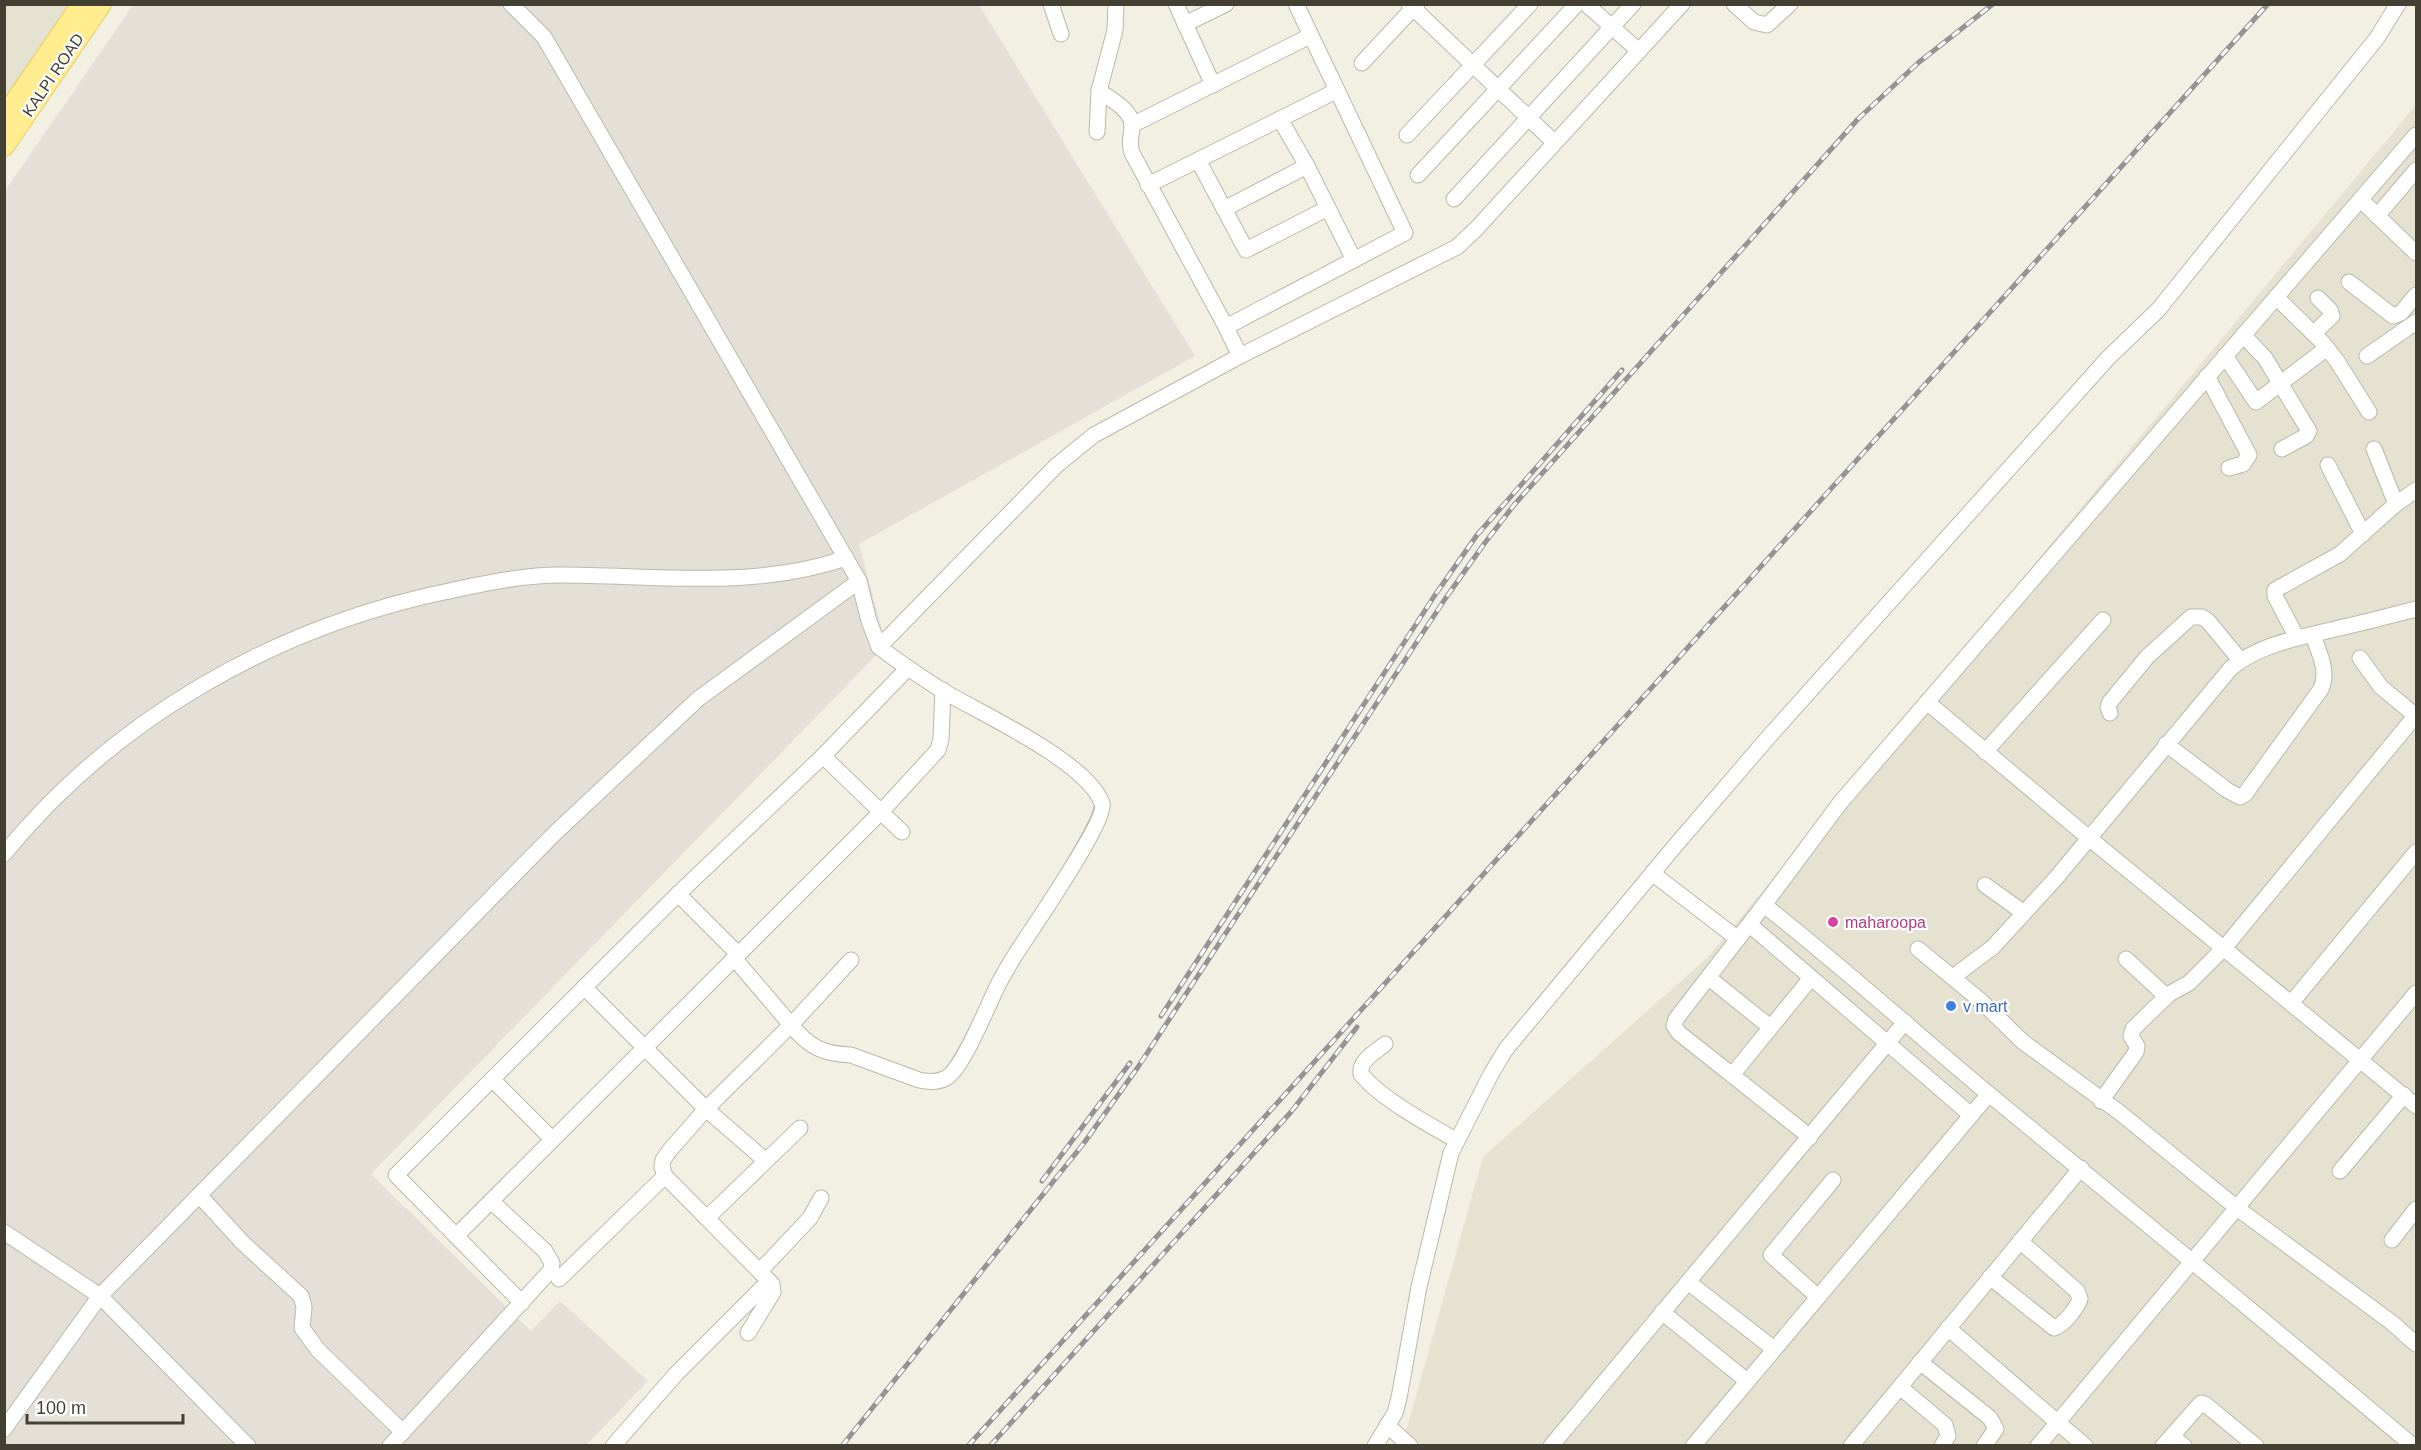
<svg xmlns="http://www.w3.org/2000/svg" width="2421" height="1450" viewBox="0 0 2421 1450" font-family="Arial,sans-serif">
<style>
.residential{fill:#e6e2d1}
.industrial{fill:#e4e0d8}
.lines{fill:none;stroke-linecap:round;stroke-linejoin:round}
.minor-casing{stroke:#bdb8a6;stroke-width:17}
.major-casing{stroke:#e5cd5f;stroke-width:22}
.minor{stroke:#fff;stroke-width:15}
.major{stroke:#ffed8f;stroke-width:20}
.rail-casing{stroke:#949494;stroke-width:5}
.rail{stroke:#fff;stroke-width:3;stroke-dasharray:9;stroke-linecap:butt}
.hotel-dot{fill:#d1479c;stroke:#fff;stroke-width:2}
.shop-dot{fill:#3f7fe0;stroke:#fff;stroke-width:2}
.labels{text-anchor:middle;dominant-baseline:central;stroke-width:4.5;stroke-linejoin:round;paint-order:stroke}
.street-label{font-size:16px;fill:#443f33;stroke:#fff}
.hotel-label{font-size:16px;fill:#b23c85;stroke:#fff;text-anchor:start}
.shop-label{font-size:16px;fill:#366cbe;stroke:#fff;text-anchor:start}
</style>
<rect width="100%" height="100%" fill="#f2efe3"/>
<g class="residential">
<path d="M5 5H77L5 113Z"/>
<path d="M2416 105V1445L1402 1446 1483 1157 1708 957Z"/>
</g>
<path class="industrial" d="M133 5H979L1195 356 859 544 886 645 371 1174 531 1331 560 1301 648 1381 586 1445 5 1446V191Z"/>
<g class="lines">
<g class="minor-casing">
<g id="minor">
<path d="M1051 4 1061 34"/>
<path d="M1176 4 1213 85"/>
<path d="M1409 4 1554 142"/>
<path d="M1586 4 1639 51"/>
<path d="M1734 4 1754 22 1767 25 1790 4"/>
<path d="M1185 24 1226 4"/>
<path d="M1362 63 1417 4"/>
<path d="M1099 91C1109 98 1132 110 1132 125 1132 136 1128 142 1132 153L1226 327 1240 356"/>
<path d="M1280 119 1307 166"/>
<path d="M1132 125 1310 36"/>
<path d="M1097 132 1099 91 1115 30 1116 4"/>
<path d="M1407 135 1530 4"/>
<path d="M1198 160 1246 250 1328 208"/>
<path d="M1418 175 1577 4"/>
<path d="M1148 185 1336 91"/>
<path d="M1454 199 1633 4"/>
<path d="M2361 200 2416 253"/>
<path d="M1224 209 1307 166 1354 260"/>
<path d="M2377 216 2416 170"/>
<path d="M2349 282 2393 316 2401 313 2416 295"/>
<path d="M2276 297 2322 342 2337 361 2369 412"/>
<path d="M1226 327 1405 233 1296 4"/>
<path d="M2314 333 2332 316 2330 310 2318 298"/>
<path d="M2243 335 2265 358 2309 431 2306 436 2282 449"/>
<path d="M2225 356 2256 402 2327 348"/>
<path d="M2367 356 2416 322"/>
<path d="M2207 376 2249 455 2243 464 2229 468"/>
<path d="M2374 449 2396 504"/>
<path d="M2328 465 2363 534"/>
<path d="M859 581 869 621 879 647 1057 465 1094 435 1240 356 1457 247 1477 228 1682 4"/>
<path d="M2297 638 2275 596V590L2340 554 2396 504 2416 490"/>
<path d="M2360 658 2381 687 2416 716"/>
<path d="M1927 702 2089 838 2416 1106"/>
<path d="M2110 713 2108 707 2110 702 2147 657 2191 617H2202L2208 621 2240 660"/>
<path d="M2166 744 2227 790 2240 797 2245 794 2321 689C2329 671 2319 653 2313 635"/>
<path d="M1985 752 2103 620"/>
<path d="M902 832 881 812 938 750 941 739 943 690"/>
<path d="M4 854C115 718 274 628 444 592 482 584 522 575 560 575 655 575 754 590 846 558"/>
<path d="M1652 873 1738 939"/>
<path d="M1985 885 2024 913"/>
<path d="M678 894 738 954"/>
<path d="M1764 905 1676 1019 1674 1026 1679 1033 1810 1137"/>
<path d="M1750 925 1971 1115"/>
<path d="M1918 949 1981 1001 2023 1042 2119 1112 2237 1208 2391 1322 2416 1344"/>
<path d="M734 958 791 1025 706 1109 670 1150 663 1160 662 1167 665 1176 772 1284 773 1292 748 1333"/>
<path d="M2126 959 2166 996"/>
<path d="M851 960 791 1025C809 1047 823 1054 851 1055L919 1080C928 1082 937 1083 946 1078 963 1069 988 1004 999 983 1004 973 1011 962 1017 952 1030 932 1108 819 1102 803 1086 761 982 714 943 691 921 677 900 663 879 647"/>
<path d="M1953 977 1993 947 2056 878 2231 668C2260 644 2299 638 2335 629 2362 623 2389 616 2416 609"/>
<path d="M1709 978 1770 1027"/>
<path d="M584 987 706 1109 766 1161"/>
<path d="M2292 1002 2416 852"/>
<path d="M1385 1044C1376 1052 1359 1060 1361 1074 1380 1098 1429 1125 1456 1140"/>
<path d="M1732 1075 1811 978"/>
<path d="M492 1079 552 1139"/>
<path d="M2101 1101 2136 1052 2137 1046 2131 1036 2133 1029 2169 994 2189 983 2225 947 2416 715"/>
<path d="M2340 1171 2404 1095"/>
<path d="M199 1195 243 1243 301 1296 304 1307 302 1328 318 1350 403 1432"/>
<path d="M707 1218 800 1128"/>
<path d="M4 1232 100 1296 248 1446"/>
<path d="M456 1236 881 812 823 756"/>
<path d="M2392 1240 2416 1209"/>
<path d="M760 1271 810 1218 821 1198"/>
<path d="M1990 1277 2054 1328C2064 1325 2076 1309 2080 1299L2077 1291 2020 1241"/>
<path d="M559 1279 665 1176"/>
<path d="M1688 1282 1774 1349"/>
<path d="M1818 1297 1771 1255 1833 1180"/>
<path d="M522 1303 396 1175 678 894 823 756 908 668"/>
<path d="M1662 1312 1747 1381"/>
<path d="M1948 1328 2085 1446"/>
<path d="M1920 1362 1990 1418 1996 1429 1984 1446"/>
<path d="M1900 1387 1945 1425 1948 1436 1942 1446"/>
<path d="M1387 1425 1410 1446"/>
<path d="M4 1429 100 1296 554 834 698 699 859 581 544 37 511 4"/>
<path d="M2172 1436 2184 1446"/>
<path d="M390 1446 551 1270 552 1263 545 1251 491 1201"/>
<path d="M613 1446 676 1374 769 1281"/>
<path d="M1375 1446 1395 1413 1399 1398 1419 1287 1451 1153 1491 1074 1506 1049 1675 846 1766 740 2108 358 2158 310 2377 38 2398 4"/>
<path d="M1551 1446 1905 1022"/>
<path d="M1693 1446 1989 1094"/>
<path d="M1851 1446 2081 1168"/>
<path d="M2038 1446 2416 993"/>
<path d="M2163 1446 2201 1403 2205 1404 2256 1446"/>
<path d="M2413 1446C2273 1327 2131 1211 1990 1095 1914 1032 1842 966 1764 905L1840 803 2416 135"/>
</g>
</g>
<g class="major-casing">
<g id="major">
<path d="M4 118 82 4"/>
<path d="M4 146 101 4"/>
</g>
</g>
<use href="#minor" class="minor"/>
<use href="#major" class="major"/>
<g class="rail-casing">
<g id="rail">
<path d="M1161 1016 1435 595 1477 535 1622 370"/>
<path d="M1042 1181 1130 1063"/>
<path d="M842 1446 1084 1143 1138 1067 1445 599 1484 544 1514 505 1858 119 1918 63 1993 4"/>
<path d="M968 1446 2268 4"/>
<path d="M990 1446 1291 1112 1357 1027"/>
</g>
</g>
<use href="#rail" class="rail"/>
</g>
<circle class="hotel-dot" cx="1833" cy="922" r="6"/>
<circle class="shop-dot" cx="1951" cy="1006" r="6"/>
<g class="labels">
<g class="street-label">
<text transform="translate(53 75) rotate(-56)">KALPI ROAD</text>
</g>
<g class="hotel-label">
<text x="1845" y="922">maharoopa</text>
</g>
<g class="shop-label">
<text x="1963" y="1006">v mart</text>
</g>
</g>
<rect width="2421" height="1450" fill="none" stroke="#443f33" stroke-width="12"/>
<path d="M27 1414v9h156v-9" fill="none" stroke="#443f33" stroke-width="3"/>
<text x="36" y="1414" font-size="18" fill="#443f33" stroke="#ffffff" stroke-width="4.5" paint-order="stroke">100 m</text>
</svg>
